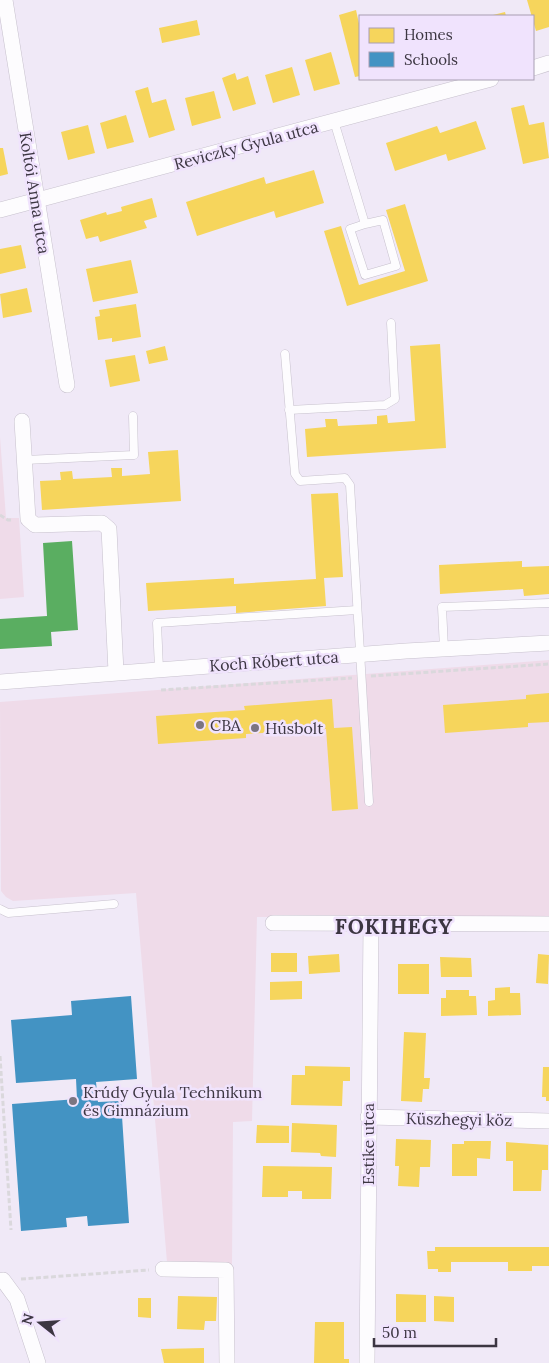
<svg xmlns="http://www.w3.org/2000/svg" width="549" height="1363" viewBox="0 0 549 1363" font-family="Lora,serif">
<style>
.green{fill:#efdbe9}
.homes{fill:#f6d55c}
.schools{fill:#4393c3}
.public{fill:#5aae61}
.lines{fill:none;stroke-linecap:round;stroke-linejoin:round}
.service-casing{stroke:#c7c1cd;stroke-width:9}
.minor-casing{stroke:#c7c1cd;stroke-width:16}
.path{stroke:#dad8dc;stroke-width:3;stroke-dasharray:5 2.5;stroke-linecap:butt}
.service{stroke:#fdfcfe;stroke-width:8}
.minor{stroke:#fdfcfe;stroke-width:15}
.poi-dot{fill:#7b7581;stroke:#f0e3fd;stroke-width:2}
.labels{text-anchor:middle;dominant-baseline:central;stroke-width:5;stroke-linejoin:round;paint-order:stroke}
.street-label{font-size:16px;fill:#3c3642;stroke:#f0e3fd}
.poi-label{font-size:16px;fill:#3c3642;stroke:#f0e3fd;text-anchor:start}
.district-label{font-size:21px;font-weight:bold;letter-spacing:1px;fill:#3c3642;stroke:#f0e3fd}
</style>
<rect width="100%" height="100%" fill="#f0e9f7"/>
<g class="green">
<path d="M0 437 6 518H19L24 597 0 599Z"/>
<path d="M549 660V917H257L252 1121 233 1122 232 1264 167 1262 136 893 13 901 6 897 1 891 0 702Z"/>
</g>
<g class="homes">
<path d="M527 0H549V27L536 31Z"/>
<path d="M356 10 360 28V76L355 77 339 15Z"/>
<path d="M505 12 506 16H489Z"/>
<path d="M197 20 200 35 162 43 159 28Z"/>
<path d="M331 52 340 84 314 91 305 60Z"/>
<path d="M292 67 300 95 273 103 265 75Z"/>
<path d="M235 73 237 80 248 76 256 104 233 111 222 78Z"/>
<path d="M148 87 152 103 166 99 175 130 149 138 135 91Z"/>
<path d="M214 91 221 118 192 126 185 98Z"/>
<path d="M524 105 529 125 544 122 549 158 523 164 511 108Z"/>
<path d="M126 115 134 142 107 149 100 123Z"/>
<path d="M476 121 486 149 448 161 446 154 395 171 386 143 437 126 440 133Z"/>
<path d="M88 125 95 153 68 160 61 132Z"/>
<path d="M0 148H3L8 174 0 176Z"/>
<path d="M314 170 324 203 276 218 274 211 197 236 186 202 264 177 266 184Z"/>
<path d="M152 198 157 217 144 221 147 228 100 242 98 236 86 239 80 220 106 212 107 215 122 211 121 207Z"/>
<path d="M405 204 428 281 347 306 324 231 341 226 359 285 405 271 386 210Z"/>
<path d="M21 245 26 268 0 274V249Z"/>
<path d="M131 260 138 293 93 302 86 269Z"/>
<path d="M27 288 32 312 3 318 0 294Z"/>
<path d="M136 304 141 337 112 342V338L98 340 95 317 100 316 99 310Z"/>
<path d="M440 344 446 448 307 457 305 429 326 427 325 419H337L338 426 377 424V416L387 415 388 423 415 421 410 346Z"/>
<path d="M165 346 168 360 149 364 146 351Z"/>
<path d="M135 355 140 381 110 387 105 360Z"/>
<path d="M178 450 181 501 42 510 40 481 61 480 60 472 72 471 73 479 112 477 111 468H122V476L150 474 148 452Z"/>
<path d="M338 493 343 577 324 578 326 606 236 613V606L148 611 146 583 234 578V584L316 579 311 494Z"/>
<path d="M522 561V567L549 566V594L524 596 523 589 440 594 439 565Z"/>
<path d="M549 693V722L528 723V727L445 733 443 705 526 699V695Z"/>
<path d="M332 699 334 728 352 727 358 809 332 811 326 729 246 734V738L158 744 156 716 245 710 244 706Z"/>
<rect x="271" y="953" width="26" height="19"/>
<path d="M339 954 340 972 309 974 308 956Z"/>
<path d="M538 954 549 955 548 984 536 983Z"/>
<path d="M440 957 471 958 472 977H441Z"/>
<rect x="398" y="964" width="31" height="30"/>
<path d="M302 981V999L270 1000V982Z"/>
<path d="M510 987V993H520L521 1015 488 1016V1001L495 1000V988Z"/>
<path d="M446 990H469V996H476L477 1015 441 1016V998H446Z"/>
<path d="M404 1032 426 1033 424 1078H430L429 1089H423L422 1102 401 1101Z"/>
<path d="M305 1066 350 1067V1081H343L342 1106 291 1105 292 1075H305Z"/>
<path d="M543 1067H549V1101H546V1097H542Z"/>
<path d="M292 1123 337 1125 336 1157 321 1156 320 1153 291 1152Z"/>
<path d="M257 1125 289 1126V1143H256Z"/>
<path d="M396 1139 431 1140 430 1167H420L419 1187 398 1186 399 1166H395Z"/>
<path d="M464 1141H491L490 1159 477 1158V1176H452V1144H464Z"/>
<path d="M506 1142 548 1145V1170H542L541 1191H513V1161H506Z"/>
<path d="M263 1166 332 1167 331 1199H302V1191H288V1197H262Z"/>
<path d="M435 1247H549V1266H532V1271H508V1262H451V1272H438V1269H428L427 1251H435Z"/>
<path d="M396 1294 426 1295V1322H396Z"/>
<path d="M178 1296 217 1297 216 1321H205L204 1330 177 1329Z"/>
<path d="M434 1296 454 1297V1322L434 1321Z"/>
<path d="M138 1298H151V1318L138 1317Z"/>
<path d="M315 1322H344V1359H349V1363H314Z"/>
<path d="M204 1348V1363H164L161 1349Z"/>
</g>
<path class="schools" d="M131 996 137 1079 96 1082 98 1102 121 1101 129 1223 88 1226 87 1216 66 1218 67 1227 21 1231 12 1104 77 1099 76 1079 16 1083 11 1020 72 1015 71 1001Z"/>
<path class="public" d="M72 541 78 630 51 632 52 646 0 649V619L47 616 43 543Z"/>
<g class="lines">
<g class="service-casing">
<g id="service">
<path d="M334 121 365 224 350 229 365 275 396 266 383 220 365 224"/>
<path d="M285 354 295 474 300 481 345 478 350 485 369 802"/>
<path d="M289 410 385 405 395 399 391 323"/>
<path d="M25 460 134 455 133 416"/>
<path d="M444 649 442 607 549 603"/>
<path d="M159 669 157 623 357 610"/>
<path d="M0 909 8 913 114 904"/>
</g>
</g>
<g class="minor-casing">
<g id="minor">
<path d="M5 0 67 385"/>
<path d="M533 68 549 63"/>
<path d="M0 210 491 79"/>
<path d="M22 421 28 519 35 525 102 523 109 529 116 672"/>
<path d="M0 682 406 651 549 643"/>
<path d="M273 923 549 924"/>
<path d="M368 1117 549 1121"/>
<path d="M163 1269 226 1270 227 1363"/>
<path d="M0 1281 3 1280 17 1299 38 1363"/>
<path d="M367 1363 371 924"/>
</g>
</g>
<g class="path">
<path d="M0 515 8 520H13"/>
<path d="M371 676 549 664"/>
<path d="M161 690 352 678"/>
<path d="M0 1056 11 1230"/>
<path d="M21 1279 149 1270"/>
</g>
<use href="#service" class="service"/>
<use href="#minor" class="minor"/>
</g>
<g class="poi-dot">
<circle cx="200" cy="725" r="5"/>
<circle cx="255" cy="728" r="5"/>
<circle cx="73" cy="1101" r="5"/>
</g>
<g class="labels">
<g class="street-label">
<text transform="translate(246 145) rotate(-15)">Reviczky Gyula utca</text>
<text transform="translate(35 193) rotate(81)">Koltói Anna utca</text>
<text transform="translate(274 661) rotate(-4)">Koch Róbert utca</text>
<text transform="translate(459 1119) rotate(1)">Küszhegyi köz</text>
<text transform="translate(368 1144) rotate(-90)">Estike utca</text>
</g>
<g class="poi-label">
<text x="210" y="725">CBA</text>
<text x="265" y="728">Húsbolt</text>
<text x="83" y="1092">Krúdy Gyula Technikum<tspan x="83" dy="18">és Gimnázium</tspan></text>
</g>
<g class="district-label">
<text x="394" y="926">FOKIHEGY</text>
</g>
</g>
<rect x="359" y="15" width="175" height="65" fill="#f0e3fd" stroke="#a89eb2"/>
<rect x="369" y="28" width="25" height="15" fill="#f6d55c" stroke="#a89eb2"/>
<text x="404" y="40" font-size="15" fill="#3c3642">Homes</text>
<rect x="369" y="52" width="25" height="15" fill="#4393c3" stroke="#a89eb2"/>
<text x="404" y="65" font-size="15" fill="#3c3642">Schools</text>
<g transform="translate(40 1323) rotate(287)" stroke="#f0e3fd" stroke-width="4" paint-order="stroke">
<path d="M0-4L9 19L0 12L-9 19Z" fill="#3c3642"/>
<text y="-8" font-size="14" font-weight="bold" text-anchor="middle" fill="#3c3642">N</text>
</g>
<path d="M374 1338v8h122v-8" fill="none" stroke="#3c3642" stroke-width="2.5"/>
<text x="382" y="1338" font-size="15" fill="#3c3642" stroke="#f0e3fd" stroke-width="4" paint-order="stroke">50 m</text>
</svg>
